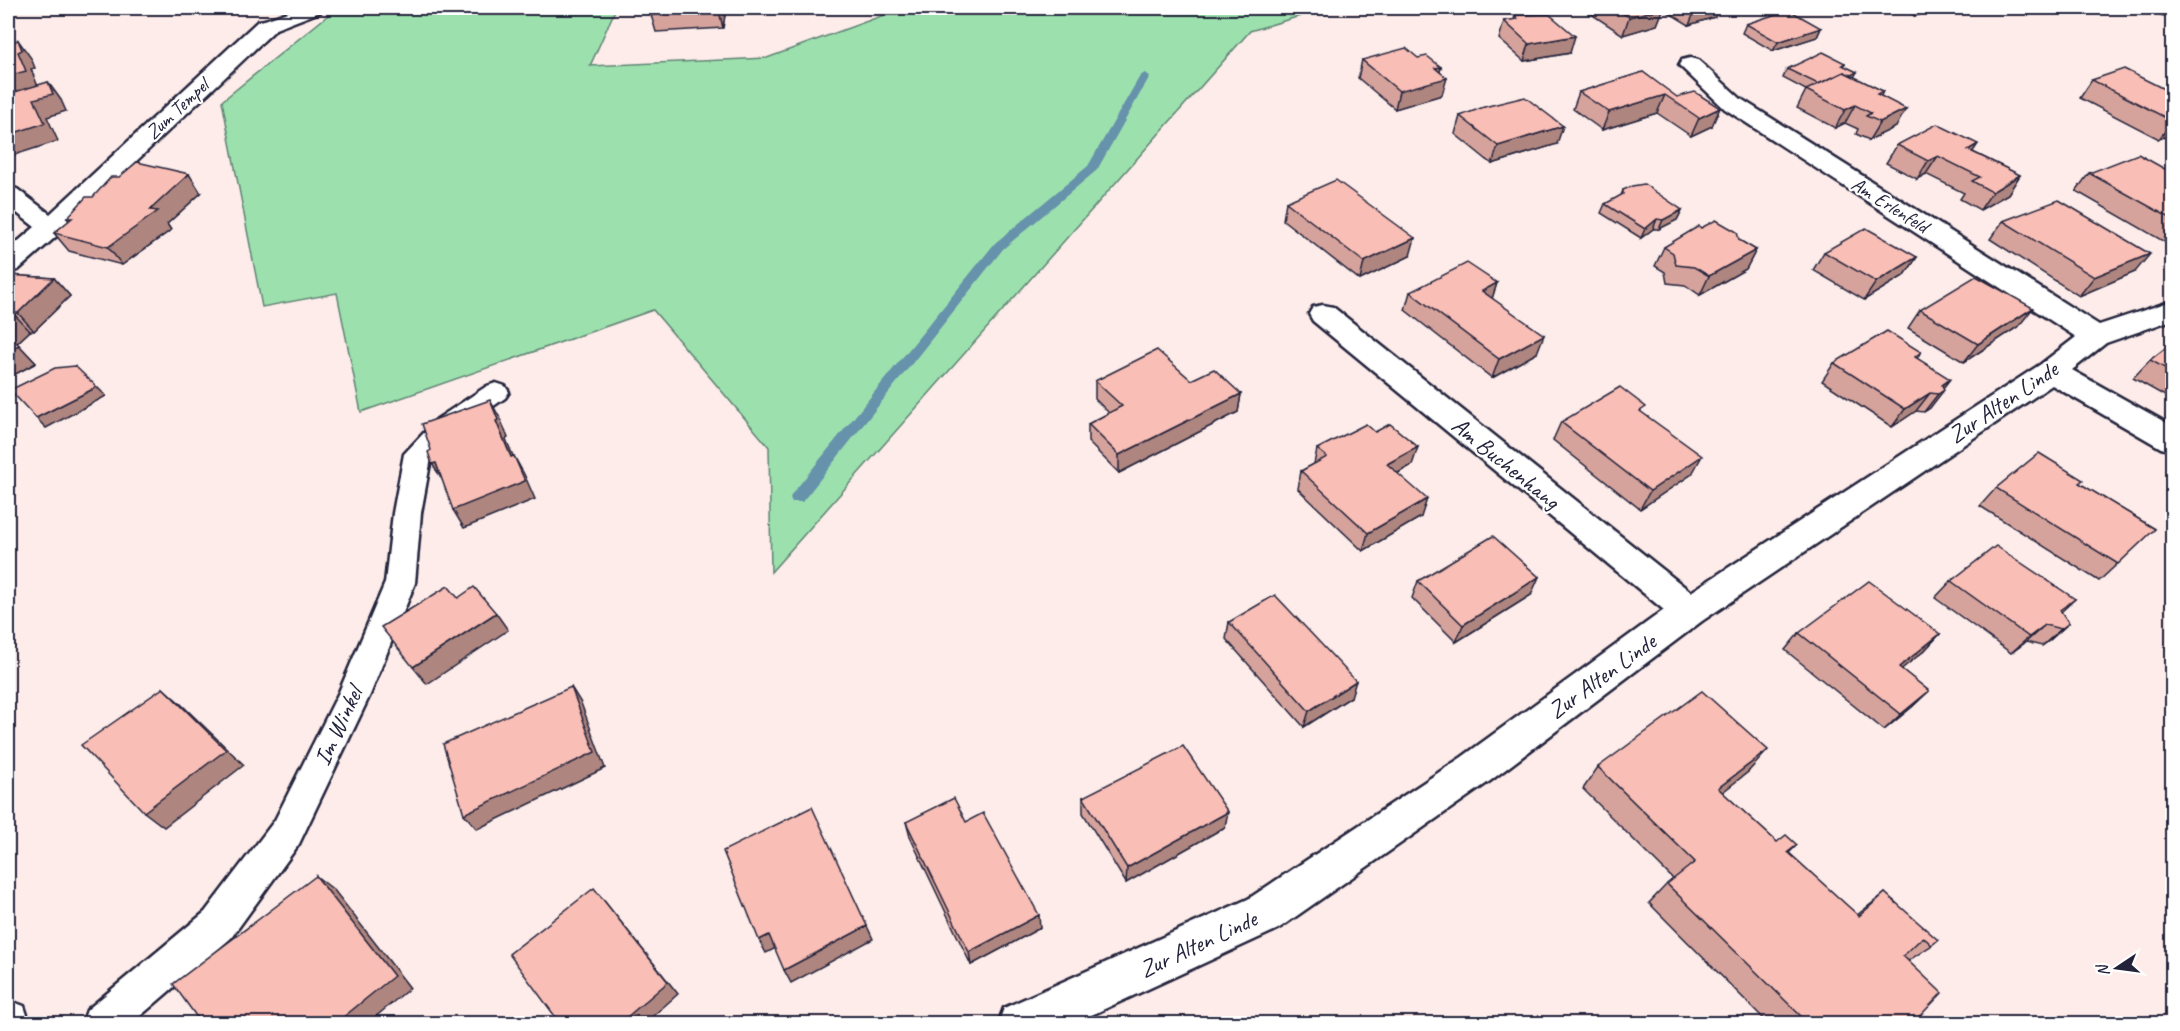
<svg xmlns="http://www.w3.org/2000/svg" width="2180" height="1031" viewBox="0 0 2180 1031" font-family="Caveat,sans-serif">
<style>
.green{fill:#9ce1ad;stroke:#5f8274;stroke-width:1.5}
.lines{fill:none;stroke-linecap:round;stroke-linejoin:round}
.stream{fill:#6692ab;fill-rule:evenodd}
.lane-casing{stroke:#22223b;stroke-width:5}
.street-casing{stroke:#22223b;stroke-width:5}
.primary-casing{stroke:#22223b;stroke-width:5}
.lane{fill:#fff;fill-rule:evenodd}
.street{fill:#fff;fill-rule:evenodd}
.primary{fill:#fff;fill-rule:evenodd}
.wall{fill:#d6a39c;stroke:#22223b;stroke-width:1.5}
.shaded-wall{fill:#ae857f;stroke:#22223b;stroke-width:1.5}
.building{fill:#f9beb5;stroke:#22223b;stroke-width:1.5}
.labels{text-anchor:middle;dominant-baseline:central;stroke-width:4.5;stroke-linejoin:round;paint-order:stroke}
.far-street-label{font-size:20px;fill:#22223b;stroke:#fff}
.street-label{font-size:24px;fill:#22223b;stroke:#fff}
</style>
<rect width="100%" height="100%" fill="#fdece9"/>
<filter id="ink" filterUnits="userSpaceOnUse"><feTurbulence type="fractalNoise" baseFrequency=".0167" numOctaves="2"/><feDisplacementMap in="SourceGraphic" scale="12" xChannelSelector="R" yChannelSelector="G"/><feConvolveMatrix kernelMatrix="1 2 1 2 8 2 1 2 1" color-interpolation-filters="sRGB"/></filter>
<g filter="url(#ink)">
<path class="green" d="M327 8H616L590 66 767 58 903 8H1327L1250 31 771 572 769 447 653 310 361 412 337 293 262 307 222 101 332 12Z"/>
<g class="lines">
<path class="stream" d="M1145 73 1150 76 1097 170 1003 249 802 502H792L790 498 792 494 995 243 1088 166 1140 76Z"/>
<g class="lane-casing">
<g id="lane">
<path d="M299 8H323L320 12 273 30 266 32 257 26 259 22Z"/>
<path d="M496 383 505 386 509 392 505 398 455 433 431 458 421 513 415 583 370 695 299 844 231 938 131 1024H82L87 1010 205 912 275 820 339 692 385 583 393 513 404 454 437 419 487 386Z"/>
</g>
</g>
<g class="street-casing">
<g id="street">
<path d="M2154 8H2172V17L2157 12Z"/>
<path d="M266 20 274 21 277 26 274 31 60 233 18 270 8 272V250L35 227 8 206V186L17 189 50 214 258 21Z"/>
<path d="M1690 58 1698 60 1741 99 2099 325 2172 301V320L2106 343 2072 370 2172 426V451L2161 448 2052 385 1702 621 1490 781 1278 929 1072 1024H998L1004 1008 1248 899 1462 757 1664 610 1313 321 1309 314 1313 307 1323 305 1333 307 1691 592 2041 364 2076 337 1725 109 1679 65 1682 60Z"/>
</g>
</g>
<g class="primary-casing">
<path id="primary" d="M8 1000 24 1006 30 1024H8Z"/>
</g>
<use href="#lane" class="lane"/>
<use href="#street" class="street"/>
<use href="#primary" class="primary"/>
</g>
<g class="wall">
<path d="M652 8H726L723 28 656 32 651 15Z"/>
<path d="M1582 8H1719L1715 17 1689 25 1663 9 1657 25 1623 35Z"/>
<path d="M1734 8H1752V9L1739 10Z"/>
<path d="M1892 8H1931L1929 12 1915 16 1903 10 1898 11Z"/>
<path d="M1515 15 1570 53 1524 61 1499 39 1504 21 1514 20Z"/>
<path d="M1746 24 1821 28 1817 37 1773 51 1742 33Z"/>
<path d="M1418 58 1441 67 1440 72 1442 95 1395 109 1358 78 1362 60Z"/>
<path d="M1845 63 1844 66 1857 72 1854 77 1883 91 1881 96 1896 127 1869 140 1856 134 1858 129 1845 123 1835 128 1797 108 1806 90 1783 78 1787 69Z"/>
<path d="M1643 72 1712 126 1691 136 1657 113 1602 130 1573 109 1579 92Z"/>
<path d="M2092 80 2172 93V134L2159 139 2080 98Z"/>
<path d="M1460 116 1557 144 1492 164 1455 134Z"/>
<path d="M1897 145 1973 152 2020 175 2008 194 1980 210 1960 199 1964 193 1926 174 1917 179 1886 163Z"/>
<path d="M2089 173H2172V242L2168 244 2076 191Z"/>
<path d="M1623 190 1682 210 1677 220 1659 229H1653L1641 238 1601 213 1605 204 1621 196Z"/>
<path d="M201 193 167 224 171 230 122 265 69 251 54 233 69 221 67 218Z"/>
<path d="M1286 202 1410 256 1360 280 1283 220Z"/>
<path d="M2003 221 2135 272 2079 296 1990 239Z"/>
<path d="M1701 228 1739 240 1756 250 1746 269 1700 295 1685 285 1667 283 1665 272 1655 266 1664 247Z"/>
<path d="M1824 252 1917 257 1905 275 1864 300 1813 270Z"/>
<path d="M8 275 54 278 70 296 34 331H30L17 343 36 363 8 378Z"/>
<path d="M1497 283 1492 298 1537 353 1492 378 1405 310 1410 292Z"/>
<path d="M1920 310 2019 326 1964 362 1908 328Z"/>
<path d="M2172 343V400L2133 378 2150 360Z"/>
<path d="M1921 352 1917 358 1943 388 1930 408 1924 412 1916 411 1892 427 1822 381 1834 363Z"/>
<path d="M1191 380 1241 394 1238 412 1119 473 1088 442V424L1109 413 1095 399V381Z"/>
<path d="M1561 422 1692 474 1640 509 1553 440Z"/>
<path d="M1317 449 1412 465 1398 473 1421 517 1363 551 1298 489 1301 471 1314 464Z"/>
<path d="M2079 483 2155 529 2099 581 1980 506 1996 488Z"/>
<path d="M1418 581 1531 595 1456 642 1412 598Z"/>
<path d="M1951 581 2075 599 2061 612 2069 623 2050 640 2042 646 2026 642 2011 653 1935 598Z"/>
<path d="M1229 622 1351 697 1304 727 1226 639Z"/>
<path d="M1799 633 1940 634 1924 651 1901 669 1929 691 1912 707 1884 730 1785 650Z"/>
<path d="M1598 767 1748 772 1722 792 1777 842 1797 845 1789 853 1857 915 1885 893 1932 945 1908 961 1917 1019 1921 1023H1768L1649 903 1667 884 1673 879 1583 789Z"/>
<path d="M1083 797 1225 827 1126 883 1083 813Z"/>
<path d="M906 822H966L1040 928 971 965 910 837Z"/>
</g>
<g class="shaded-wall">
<path d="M719 8H726L723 28 719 11Z"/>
<path d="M1664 8 1657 25 1623 35 1629 17Z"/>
<path d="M1696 8H1719L1715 17 1689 25Z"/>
<path d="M1920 8H1931L1929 12 1915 16Z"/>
<path d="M1821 28 1817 37 1773 51 1778 42Z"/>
<path d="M1575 36 1570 53 1524 61 1529 44Z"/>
<path d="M18 40 31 58 35 68 31 69 39 89 8 98V76L18 52Z"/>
<path d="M1441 67 1438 80 1447 78 1442 95 1395 109 1399 91 1435 68Z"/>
<path d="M48 82 61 100 66 111 47 117 58 141 8 157V135L34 99Z"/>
<path d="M1665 95 1657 113 1602 130 1609 112Z"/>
<path d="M1855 105 1845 123 1835 128 1845 110Z"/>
<path d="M1720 108 1712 126 1691 136 1699 118Z"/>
<path d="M1906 109 1896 127 1869 140 1880 122Z"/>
<path d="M2172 122V134L2159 139Z"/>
<path d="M1563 126 1557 144 1492 164 1498 146Z"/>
<path d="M1978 144 1966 162 1968 150Z"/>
<path d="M1938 156 1926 174 1917 179 1928 161Z"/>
<path d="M189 174 201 193 167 224 171 230 122 265 108 247Z"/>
<path d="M2020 175 2008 194 1980 210 1992 192Z"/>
<path d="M1682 210 1677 220 1659 229 1663 220Z"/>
<path d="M1657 219 1653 229 1641 238 1645 229Z"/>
<path d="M1415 238 1410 256 1360 280 1364 262Z"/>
<path d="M1756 250 1746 269 1700 295 1709 276Z"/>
<path d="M2150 254 2135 272 2079 296 2094 277Z"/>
<path d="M1917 257 1905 275 1864 300 1876 282Z"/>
<path d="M54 278 70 296 34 331 18 313Z"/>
<path d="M1497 283 1491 302 1482 291Z"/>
<path d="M2033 308 2019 326 1964 362 1978 344Z"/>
<path d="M13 313 30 331 16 344 8 335V318Z"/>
<path d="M1544 335 1537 353 1492 378 1499 359Z"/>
<path d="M19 345 36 363 8 378V351Z"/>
<path d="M1950 379 1940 392 1944 390 1930 408 1924 412 1938 394 1942 385Z"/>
<path d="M97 387 106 396 46 428 36 418Z"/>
<path d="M1930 393 1916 411 1892 427 1905 409Z"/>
<path d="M1241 394 1238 412 1119 473V455Z"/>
<path d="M490 400 500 418 508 438 506 439 521 475 511 457 496 421Z"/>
<path d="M1418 447 1412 465 1382 482 1387 464Z"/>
<path d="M514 456 524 474 535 499 464 528 453 510Z"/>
<path d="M1702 456 1692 474 1640 509 1650 491Z"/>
<path d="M436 463 444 482 432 464Z"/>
<path d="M1427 499 1421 517 1363 551 1368 533Z"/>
<path d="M1539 577 1531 595 1456 642 1463 625Z"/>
<path d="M496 613 508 630 427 684 413 667Z"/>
<path d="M2069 623 2050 640 2042 646 2061 629Z"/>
<path d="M2045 625 2026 642 2011 653 2029 637Z"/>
<path d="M1940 634 1924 651 1883 684 1899 667Z"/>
<path d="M1356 681 1351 697 1304 727 1309 711Z"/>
<path d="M571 687 581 703 605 768 477 829 464 814Z"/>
<path d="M163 688 181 704 244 765 164 827 144 812Z"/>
<path d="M1929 691 1912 707 1884 730 1901 714Z"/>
<path d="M1768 750 1748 772 1700 810 1718 788Z"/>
<path d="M1228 812 1225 827 1126 883 1127 868Z"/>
<path d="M316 876 334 890 410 988 368 1023H336Z"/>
<path d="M605 902 678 994 645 1023H620Z"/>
<path d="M1039 915 1040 928 971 965 969 952Z"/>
<path d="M867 926 873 939 791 983 784 970Z"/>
<path d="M769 935 776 948 766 953 759 940Z"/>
</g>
<g class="building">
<path d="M652 8H719V11L651 15Z"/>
<path d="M1614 8H1664L1629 17Z"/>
<path d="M1789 10 1821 28 1778 42 1746 24Z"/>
<path d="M1549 14 1575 36 1529 44 1504 21 1518 19 1515 15Z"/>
<path d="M18 40 22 50 18 52 26 71 8 76V43Z"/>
<path d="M1406 48 1418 58 1427 56 1441 67 1435 68 1447 78 1399 91 1362 60Z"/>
<path d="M1823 52 1845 63 1842 65 1857 72 1851 75 1844 72 1818 84 1787 69Z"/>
<path d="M2124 69 2172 93V121L2092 80Z"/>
<path d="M1643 72 1677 97 1695 92 1720 108 1699 118 1665 95 1609 112 1579 92Z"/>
<path d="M1844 72 1883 91 1877 94 1906 109 1880 122 1866 116 1871 113 1855 105 1845 110 1806 90Z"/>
<path d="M48 82 53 94 34 99 45 123 8 135V94Z"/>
<path d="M1525 97 1563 126 1498 146 1460 116 1484 107Z"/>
<path d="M1937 124 1978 144 1968 150 2020 175 1992 192 1972 181 1980 177 1938 156 1928 161 1897 145Z"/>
<path d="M2138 154 2172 173V219L2089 173Z"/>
<path d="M137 162 189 174 150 210 158 211 108 247 54 233 72 218H67L86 197H93L111 177H119Z"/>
<path d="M1336 180 1415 238 1364 262 1286 202Z"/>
<path d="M1644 184 1682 210 1663 220 1657 219 1645 229 1605 204 1623 194V190L1632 186Z"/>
<path d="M2059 200 2150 254 2094 277 2003 221Z"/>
<path d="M1716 220 1737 232 1739 240 1756 250 1709 276 1694 267 1676 265 1673 253 1664 247 1699 226 1701 228Z"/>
<path d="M1866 228 1917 257 1876 282 1824 252Z"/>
<path d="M1467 263 1497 283 1482 291 1544 335 1499 359 1410 292Z"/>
<path d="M8 275 54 278 18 313H13L8 318Z"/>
<path d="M1976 276 2033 308 1978 344 1920 310Z"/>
<path d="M1887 331 1921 352 1915 357 1950 379 1942 385 1944 390 1938 394 1930 393 1905 409 1834 363Z"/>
<path d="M8 334 19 345 8 351Z"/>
<path d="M2172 343V372L2150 360Z"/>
<path d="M1157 350 1191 380 1214 369 1241 394 1119 455 1088 424 1122 406 1095 381Z"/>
<path d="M75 366 97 387 36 418 10 390 55 368Z"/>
<path d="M1620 387 1646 407 1640 411 1702 456 1650 491 1561 422Z"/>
<path d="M490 400 498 420 496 421 511 457 514 456 525 481 453 510 436 463 432 464 428 452 431 450 422 424Z"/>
<path d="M1366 424 1375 432 1390 424 1418 447 1387 464 1427 499 1368 533 1301 471 1327 457 1317 449Z"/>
<path d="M2039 453 2083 480 2079 483 2155 529 2118 564 1996 488Z"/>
<path d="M1493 536 1539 577 1463 625 1418 581Z"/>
<path d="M1996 546 2075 599 2060 610 2069 623 2061 629 2045 625 2029 637 1951 581Z"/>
<path d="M1869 581 1940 634 1899 667 1929 691 1901 714 1799 633Z"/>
<path d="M448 586 458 598 474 587 496 613 413 667 381 627Z"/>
<path d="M1275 595 1356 681 1309 711 1229 622Z"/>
<path d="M571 687 595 752 464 814 443 744Z"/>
<path d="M163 688 226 750 144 812 81 745Z"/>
<path d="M1702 691 1768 750 1718 788 1777 842 1786 835 1797 845 1788 852 1859 916 1885 893 1938 940 1932 945 1923 937 1903 956 1942 993 1917 1019 1921 1023H1808L1667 884 1695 862 1598 767Z"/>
<path d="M1183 746 1228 812 1127 868 1083 797Z"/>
<path d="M954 798 966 822 983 813 1039 915 969 952 906 822Z"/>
<path d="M812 807 867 926 784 970 769 935 759 940 723 851Z"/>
<path d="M316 876 394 976 336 1023H201L173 984Z"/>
<path d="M594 888 668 982 620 1023H560L509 954Z"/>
</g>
</g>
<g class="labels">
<g class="far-street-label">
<text transform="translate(177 109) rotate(-43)">Zum Tempel</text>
<text transform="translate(1890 205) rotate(32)">Am Erlenfeld</text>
</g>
<g class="street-label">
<text transform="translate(2003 402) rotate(-34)">Zur Alten Linde</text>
<text transform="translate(1506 463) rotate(39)">Am Buchenhang</text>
<text transform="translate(1602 676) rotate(-36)">Zur Alten Linde</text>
<text transform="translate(338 726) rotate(-65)">Im Winkel</text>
<text transform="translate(1198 944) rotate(-25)">Zur Alten Linde</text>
</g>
</g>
<rect width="2180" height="1031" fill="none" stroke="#fff" stroke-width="30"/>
<rect x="15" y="15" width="2150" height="1001" fill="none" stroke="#22223b" stroke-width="2" filter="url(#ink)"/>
<g transform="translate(2117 968) rotate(257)" stroke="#ffffff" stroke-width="4.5" paint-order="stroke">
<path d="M0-4.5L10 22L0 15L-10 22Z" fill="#22223b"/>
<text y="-9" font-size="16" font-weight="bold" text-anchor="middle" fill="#22223b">N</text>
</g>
</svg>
